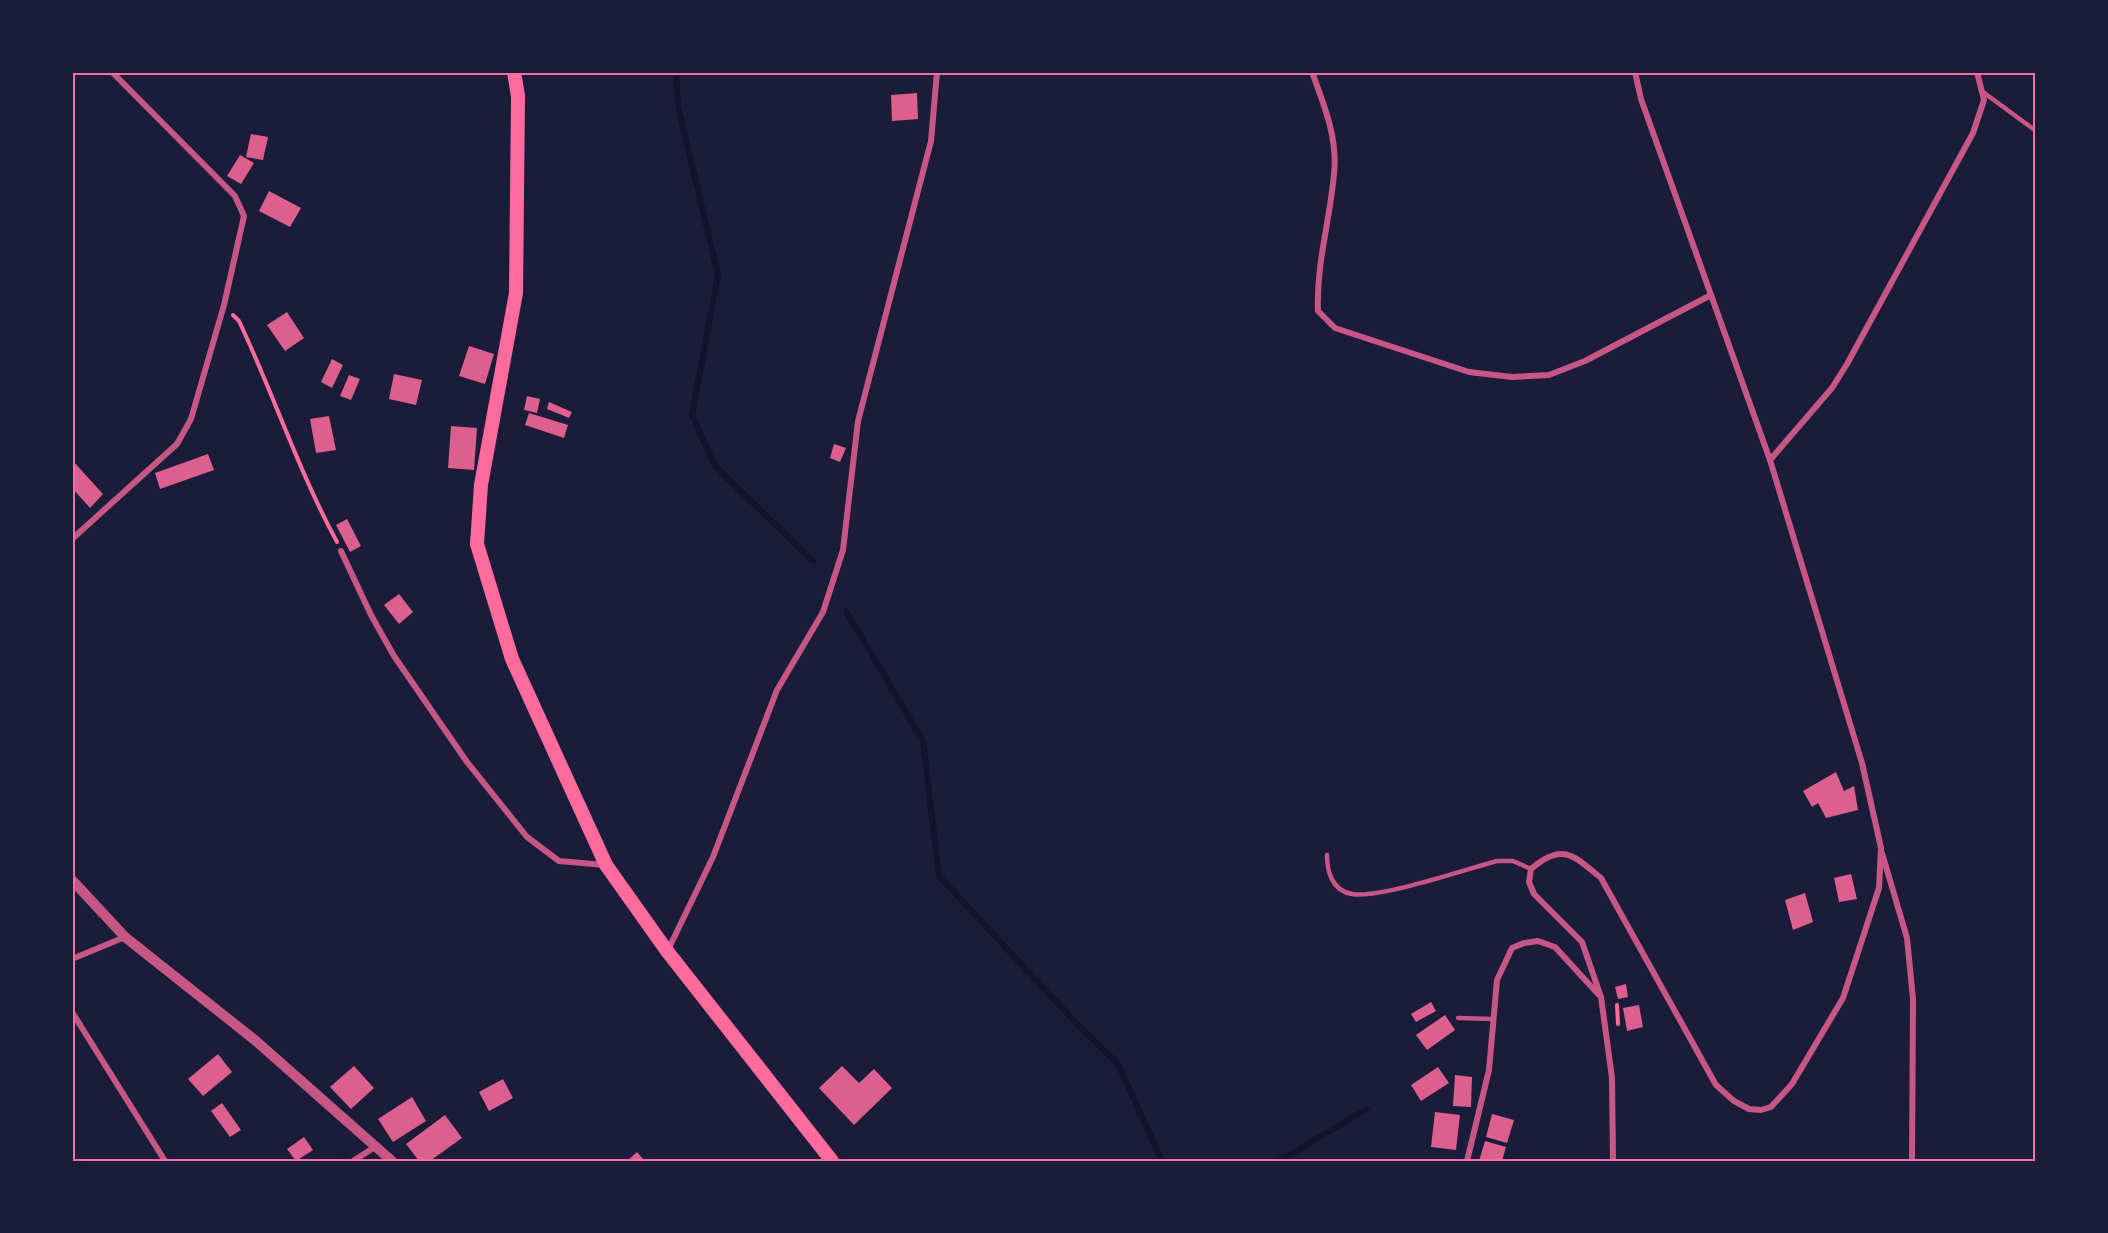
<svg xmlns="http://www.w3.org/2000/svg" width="2108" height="1233" viewBox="0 0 2108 1233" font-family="Lato,sans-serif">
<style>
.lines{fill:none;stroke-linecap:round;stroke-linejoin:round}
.stream{stroke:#12122b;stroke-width:6}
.building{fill:#dd5f8e}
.path{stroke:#ff6b9d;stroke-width:4}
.service{stroke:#c65784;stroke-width:4.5}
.minor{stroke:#c65784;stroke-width:6}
.tertiary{stroke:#c65784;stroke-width:10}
.primary{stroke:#ff6b9d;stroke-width:14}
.neatline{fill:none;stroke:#ff6b9d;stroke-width:2}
</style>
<rect width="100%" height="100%" fill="#1b1b3a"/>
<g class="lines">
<g class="stream">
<path d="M676 72 678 106 718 275 692 415 715 466 813 561"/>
<path d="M846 611 923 741 939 876 1078 1025 1118 1064 1162 1161"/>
<path d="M1279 1161 1367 1109"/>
</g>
</g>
<g class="building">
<path d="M917 93 918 119 892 121 891 95Z"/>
<path d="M251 134 268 137 263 160 246 157Z"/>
<path d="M240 155 254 163 241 184 227 176Z"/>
<path d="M269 191 301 208 290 227 259 211Z"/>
<path d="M287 312 304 338 285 351 267 325Z"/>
<path d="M469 346 494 354 485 384 459 376Z"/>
<path d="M332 359 343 365 332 388 321 382Z"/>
<path d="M394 374 422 380 416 405 389 399Z"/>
<path d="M349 375 360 379 351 400 340 396Z"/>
<path d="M527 396 540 399 537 413 524 410Z"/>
<path d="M549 402 572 412 569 418 547 409Z"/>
<path d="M529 413 568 425 564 438 525 425Z"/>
<path d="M329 416 336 450 316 453 310 419Z"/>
<path d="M451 426 477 428 474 470 448 468Z"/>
<path d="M834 444 846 448 840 462 830 458Z"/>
<path d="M208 454 214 470 160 489 155 473Z"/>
<path d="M72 460 103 494 90 508 72 488Z"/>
<path d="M347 519 361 546 350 552 336 525Z"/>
<path d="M399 594 413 612 399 624 384 605Z"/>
<path d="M1836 772 1844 791 1854 786 1858 810 1826 818 1818 803 1812 807 1803 791Z"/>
<path d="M1851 874 1857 899 1839 902 1834 878Z"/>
<path d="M1805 893 1813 922 1793 930 1785 900Z"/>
<path d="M1626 984 1628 997 1618 999 1615 987Z"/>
<path d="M1431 1002 1436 1011 1416 1022 1411 1014Z"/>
<path d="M1639 1005 1643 1027 1627 1031 1623 1008Z"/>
<path d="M1445 1015 1455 1030 1427 1050 1416 1035Z"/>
<path d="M218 1054 232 1072 203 1096 188 1079Z"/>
<path d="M354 1066 374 1088 351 1109 330 1087Z"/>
<path d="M842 1066 859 1083 874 1069 892 1088 854 1125 819 1088Z"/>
<path d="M1438 1067 1449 1083 1421 1101 1411 1085Z"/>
<path d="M1455 1075 1472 1077 1471 1107 1453 1106Z"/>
<path d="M503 1079 513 1098 489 1111 479 1092Z"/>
<path d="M412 1097 426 1121 393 1142 378 1119Z"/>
<path d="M222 1103 241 1130 230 1137 211 1111Z"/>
<path d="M1435 1112 1460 1115 1456 1150 1431 1147Z"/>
<path d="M1492 1114 1514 1120 1507 1143 1486 1137Z"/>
<path d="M445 1115 462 1138 430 1161H419L406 1144Z"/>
<path d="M304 1137 313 1150 296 1161 287 1149Z"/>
<path d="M1485 1141 1506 1147 1502 1161H1479Z"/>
<path d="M637 1152 645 1161H627Z"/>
</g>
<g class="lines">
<g class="path">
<path d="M233 315 239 321C274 395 298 470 337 542"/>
<path d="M1617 1005 1618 1024"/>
</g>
<g class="service">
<path d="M1983 92 2036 131"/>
<path d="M1327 855C1327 871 1332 891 1352 894 1379 899 1467 869 1497 861H1513L1531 869"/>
<path d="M1458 1018 1493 1019"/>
</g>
<g class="minor">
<path d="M1312 72C1324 105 1338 138 1334 174 1330 220 1316 265 1318 311L1335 328 1469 372 1512 377 1549 375 1585 361 1711 295"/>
<path d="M1770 460 1832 388 1847 364 1973 133 1984 100 1977 72"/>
<path d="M72 539 177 444 191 419 224 305 244 216 235 196 112 72"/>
<path d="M341 551 371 615 394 656 467 762 527 837 559 861 605 865"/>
<path d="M1882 853 1907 938 1913 999 1912 1161"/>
<path d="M668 950 713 857 777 690 823 612 843 550 858 421 931 141 937 72"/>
<path d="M72 959 125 937"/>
<path d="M72 1012 165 1161"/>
<path d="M353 1161 375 1147"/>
<path d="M1467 1161 1489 1070 1497 980 1512 948 1524 943 1538 941 1555 947 1599 995"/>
<path d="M1613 1161 1612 1078 1601 997 1582 942 1534 894 1529 882 1531 869C1562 842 1573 855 1601 878L1716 1085 1734 1101 1749 1109 1761 1110 1771 1107 1792 1084 1843 998 1879 888 1881 848 1862 763 1770 460 1641 99 1635 72"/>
</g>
<path class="tertiary" d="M72 880 125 937 256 1041 392 1161"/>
<path class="primary" d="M514 72 518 96 516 293 481 485 477 544 512 659 606 865 667 951 832 1161"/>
</g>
<rect width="2108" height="1233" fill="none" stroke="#1b1b3a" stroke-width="147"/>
<rect x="74" y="74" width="1960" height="1086" class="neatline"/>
</svg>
